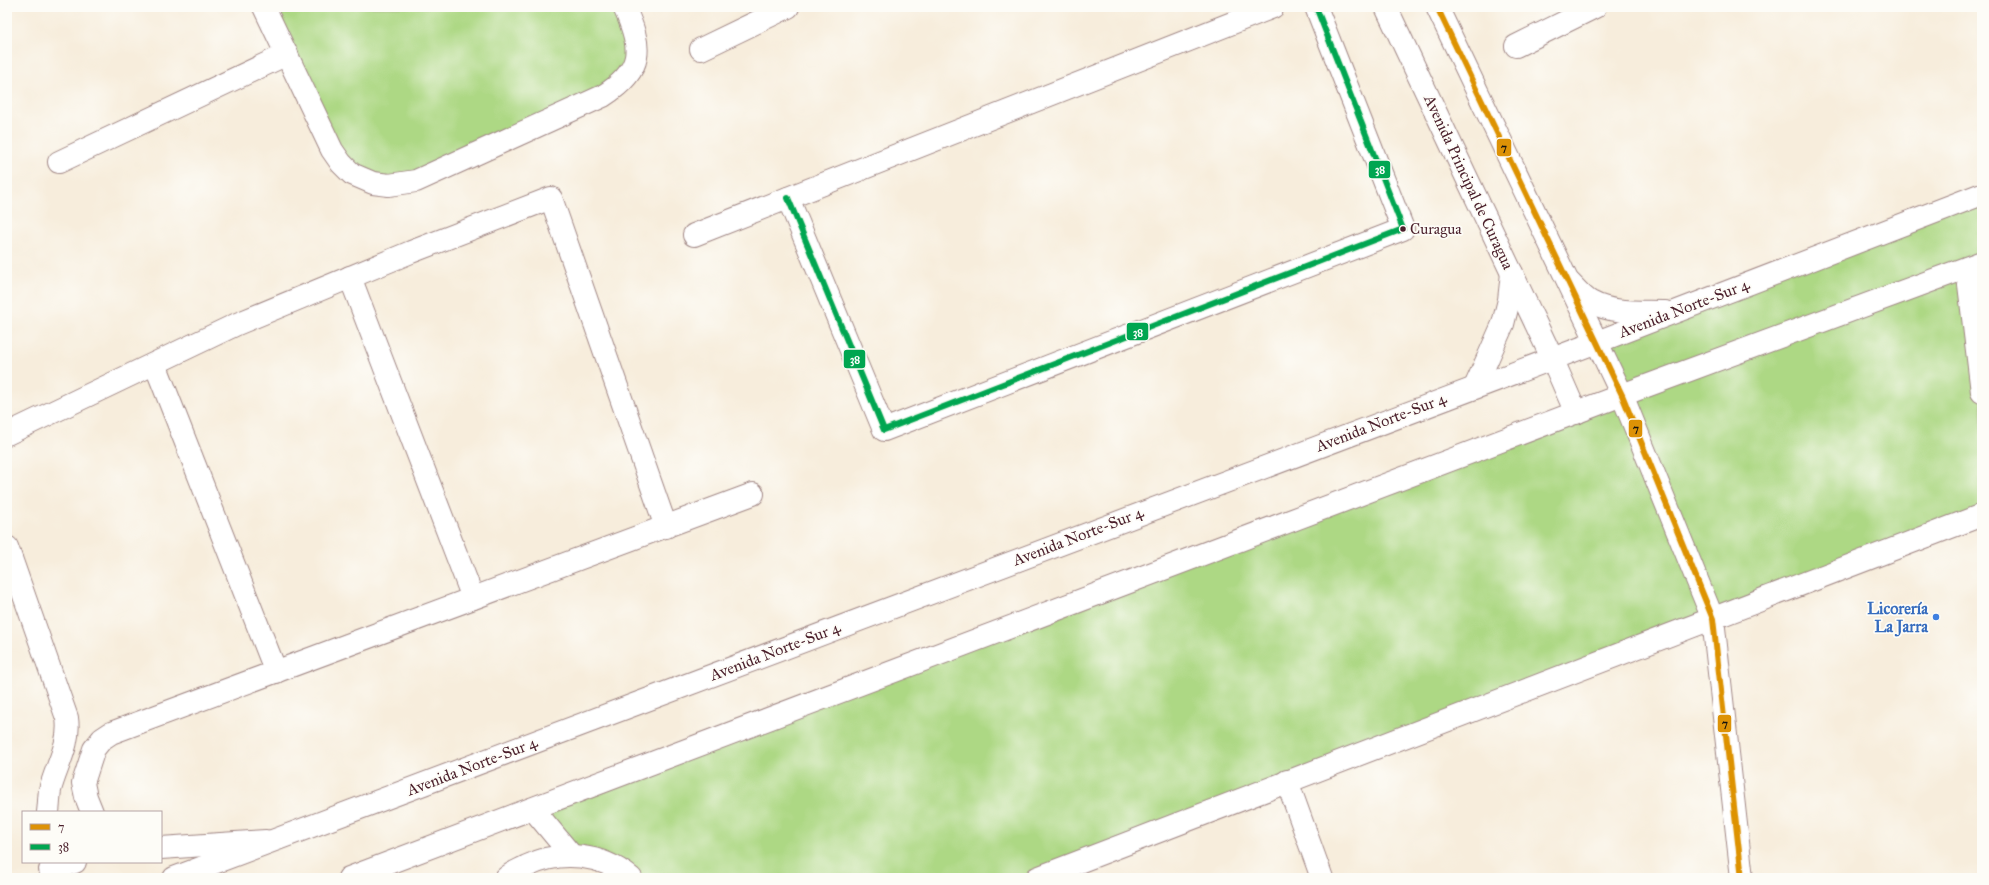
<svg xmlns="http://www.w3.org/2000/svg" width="1989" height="885" viewBox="0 0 1989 885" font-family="'IM FELL Great Primer',serif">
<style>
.green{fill:#add884;stroke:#7c7c58}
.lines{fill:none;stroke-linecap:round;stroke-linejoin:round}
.street-casing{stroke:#a08684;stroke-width:24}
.secondary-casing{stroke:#a08684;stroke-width:24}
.street{stroke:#fff;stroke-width:22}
.secondary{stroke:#fff;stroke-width:22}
.bus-1-casing{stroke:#fdfcf7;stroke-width:9}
.bus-2-casing{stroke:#fdfcf7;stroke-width:9}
.bus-1{stroke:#dd9206;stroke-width:6}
.bus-2{stroke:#00a651;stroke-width:6}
.bus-dot{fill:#4a1f2b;stroke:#fdfcf7;stroke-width:1.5}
.shop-dot{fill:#3f7fe0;stroke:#fdfcf7;stroke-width:1.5}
.labels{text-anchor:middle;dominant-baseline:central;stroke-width:3.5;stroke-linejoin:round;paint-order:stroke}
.bus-label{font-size:15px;fill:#4a1f2b;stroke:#fdfcf7;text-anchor:start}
.street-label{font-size:16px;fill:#4a1f2b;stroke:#fdfcf7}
.shop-label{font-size:16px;font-weight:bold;fill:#366cbe;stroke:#fdfcf7;text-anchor:end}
.line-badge{stroke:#fdfcf7;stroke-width:1.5}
.badge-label{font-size:11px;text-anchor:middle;font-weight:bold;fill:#fff}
.pale-badge-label{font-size:11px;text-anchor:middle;font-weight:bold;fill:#111}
</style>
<rect width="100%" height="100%" fill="#fdfcf7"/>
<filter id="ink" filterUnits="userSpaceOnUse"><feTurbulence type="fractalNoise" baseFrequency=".025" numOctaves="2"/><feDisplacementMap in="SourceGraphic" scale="8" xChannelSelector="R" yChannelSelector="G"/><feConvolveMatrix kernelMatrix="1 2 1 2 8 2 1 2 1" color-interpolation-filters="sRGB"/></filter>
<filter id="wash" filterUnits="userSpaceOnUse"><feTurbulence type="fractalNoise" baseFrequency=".012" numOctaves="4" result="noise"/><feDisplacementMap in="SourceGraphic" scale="16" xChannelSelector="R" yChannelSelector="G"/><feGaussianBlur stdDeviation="0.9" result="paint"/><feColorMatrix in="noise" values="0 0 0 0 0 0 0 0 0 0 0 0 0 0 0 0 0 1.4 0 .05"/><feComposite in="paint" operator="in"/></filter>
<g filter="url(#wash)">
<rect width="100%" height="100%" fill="#f7eddc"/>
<g class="green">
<path d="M264 7H624L629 75 416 181 352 174Z"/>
<path d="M1982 194V515L1037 878H631L589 857 533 809 1622 395 1597 342Z"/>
</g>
</g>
<g filter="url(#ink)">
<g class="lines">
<g class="street-casing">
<g id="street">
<path d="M264 7 332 150 341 163 352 174 373 183 389 185 416 181 603 96C644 70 643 48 624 7"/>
<path d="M1386 7 1552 358 1576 413"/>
<path d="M1437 7 1622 395 1713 619 1742 878"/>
<path d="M1516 46 1595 7"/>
<path d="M701 49 788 7"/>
<path d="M59 162 287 54"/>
<path d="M788 198 884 430 1403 229 1316 7"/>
<path d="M694 235 1273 7"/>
<path d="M1967 268 1982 392"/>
<path d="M350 277 473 598"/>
<path d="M155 364 276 672"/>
<path d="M7 434 237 324 411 252 551 198 666 527"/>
<path d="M7 547 67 718C71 744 56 766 50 790 49 797 49 805 48 812"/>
<path d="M1287 781 1322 878"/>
<path d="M533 809 572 856"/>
<path d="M92 812 86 797 83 783 94 749 102 739 111 733 753 494"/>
<path d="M161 848 266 841"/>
<path d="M50 870 75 862"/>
<path d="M506 878C512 872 520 870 527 866 562 849 601 854 631 878"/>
<path d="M1037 878 1982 515"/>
</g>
</g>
<g class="secondary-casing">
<g id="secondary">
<path d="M1570 283C1576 289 1583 298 1591 302 1612 314 1641 311 1665 312"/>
<path d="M1475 387 1503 324 1509 300 1512 273"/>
<path d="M174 878 1597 342 1982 194"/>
<path d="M349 878 1622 395 1982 262"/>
</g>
</g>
<use href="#street" class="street"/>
<use href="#secondary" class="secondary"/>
<g class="bus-1-casing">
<path id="bus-1" d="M1437 7 1622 395 1713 619 1742 878"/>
</g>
<g class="bus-2-casing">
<path id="bus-2" d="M788 198 884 430 1403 229 1316 7"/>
</g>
<use href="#bus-1" class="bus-1"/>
<use href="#bus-2" class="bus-2"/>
</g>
</g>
<circle class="bus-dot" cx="1403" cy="229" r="3.5"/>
<circle class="shop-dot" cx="1936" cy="617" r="4"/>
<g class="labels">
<g class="bus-label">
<text x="1410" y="229">Curagua</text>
</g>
<g class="street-label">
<text transform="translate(1469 182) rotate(65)">Avenida Principal de Curagua</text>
<text transform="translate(1684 308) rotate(-21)">Avenida Norte-Sur 4</text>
<text transform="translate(1381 422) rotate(-21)">Avenida Norte-Sur 4</text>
<text transform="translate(1078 536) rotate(-21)">Avenida Norte-Sur 4</text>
<text transform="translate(775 651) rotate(-21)">Avenida Norte-Sur 4</text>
<text transform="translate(472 766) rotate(-21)">Avenida Norte-Sur 4</text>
</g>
<g class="shop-label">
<text x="1928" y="608">Licorería<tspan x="1928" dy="18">La Jarra</tspan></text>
</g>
</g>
<g class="line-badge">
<rect x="1496" y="138" width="16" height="19" rx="4" fill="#dd9206"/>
<rect x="1368" y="160" width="23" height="19" rx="4" fill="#00a651"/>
<rect x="1126" y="322" width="23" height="19" rx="4" fill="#00a651"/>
<rect x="843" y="349" width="23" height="20" rx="4" fill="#00a651"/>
<rect x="1628" y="419" width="15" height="19" rx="4" fill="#dd9206"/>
<rect x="1717" y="714" width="15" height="19" rx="4" fill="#dd9206"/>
</g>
<g class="badge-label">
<text x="1380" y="173">38</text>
<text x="1138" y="336">38</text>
<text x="855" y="363">38</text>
</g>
<g class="pale-badge-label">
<text x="1504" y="151">7</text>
<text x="1636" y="432">7</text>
<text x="1725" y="727">7</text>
</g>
<rect width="1989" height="885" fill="none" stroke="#fdfcf7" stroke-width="24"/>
<rect x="22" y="811" width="140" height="52" fill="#fdfcf7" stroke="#b5a4a5"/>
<rect x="30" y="824" width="20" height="6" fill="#dd9206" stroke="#b5a4a5"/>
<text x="58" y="831" font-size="12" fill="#4a1f2b">7</text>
<rect x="30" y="844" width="20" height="6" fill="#00a651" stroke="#b5a4a5"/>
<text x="58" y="851" font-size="12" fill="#4a1f2b">38</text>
</svg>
